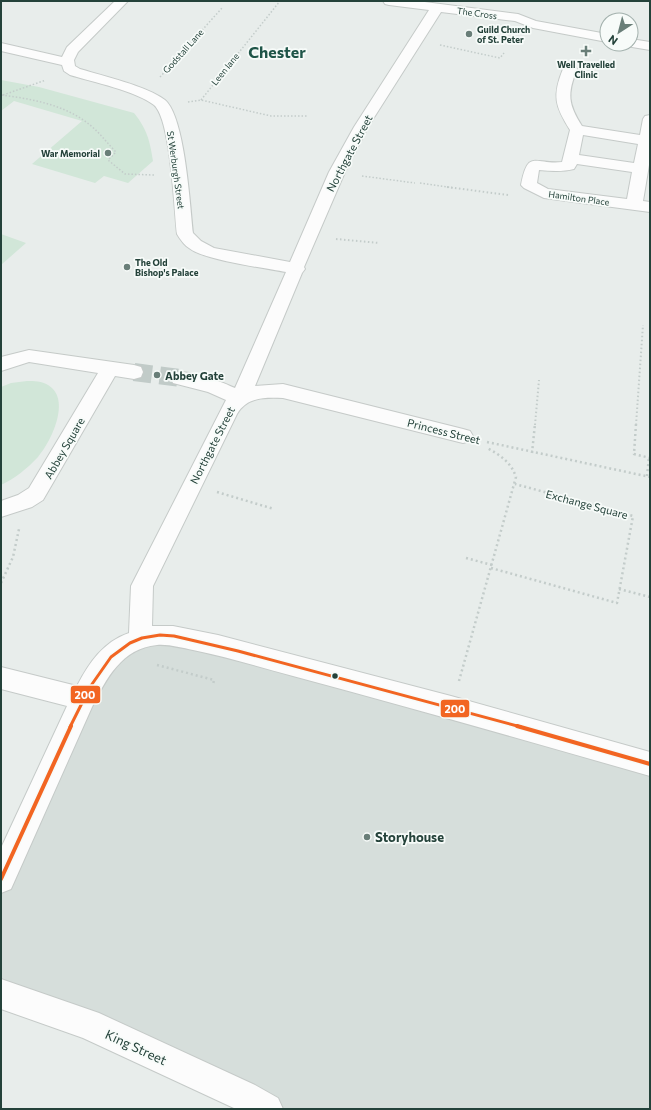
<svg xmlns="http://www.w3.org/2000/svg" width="651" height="1110" viewBox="0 0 651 1110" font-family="Commissioner,sans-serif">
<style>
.built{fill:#d6dedb}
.green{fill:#d1e6d8}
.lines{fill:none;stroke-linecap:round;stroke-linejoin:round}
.minor-tunnel{stroke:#c1cbc8;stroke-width:18;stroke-dasharray:18 8;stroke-linecap:butt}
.minor-casing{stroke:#c5cac8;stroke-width:2}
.path-far2{stroke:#c3ccca;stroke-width:1.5;stroke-dasharray:1.5 2;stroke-linecap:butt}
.path-far1{stroke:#c3ccca;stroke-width:2;stroke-dasharray:1.5 2.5;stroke-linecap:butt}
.path{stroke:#c3ccca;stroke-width:2.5;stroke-dasharray:2 3;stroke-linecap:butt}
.minor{fill:#fcfcfc;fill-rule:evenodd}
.bus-1-far1-casing{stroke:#f7fbf9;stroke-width:6}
.bus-1-casing{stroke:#f7fbf9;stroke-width:7}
.bus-1-far1{stroke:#f26522;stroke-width:3}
.bus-1{stroke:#f26522;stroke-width:4}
.poi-dot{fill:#697e78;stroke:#f7fbf9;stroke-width:1.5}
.bus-dot{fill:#24423a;stroke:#f7fbf9;stroke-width:1.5}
.labels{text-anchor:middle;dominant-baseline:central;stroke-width:3.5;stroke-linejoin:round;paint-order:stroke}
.far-street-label{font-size:9px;fill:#24423a;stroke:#f7fbf9}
.far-poi-label{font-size:9px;font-weight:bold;fill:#24423a;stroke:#f7fbf9;text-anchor:start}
.street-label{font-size:11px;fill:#24423a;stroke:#f7fbf9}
.poi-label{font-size:11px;font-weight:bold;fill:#24423a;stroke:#f7fbf9;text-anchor:start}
.near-poi-label{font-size:13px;font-weight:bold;fill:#24423a;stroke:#f7fbf9;text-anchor:start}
.near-street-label{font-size:13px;fill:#24423a;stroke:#f7fbf9}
.far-town-label{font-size:16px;font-weight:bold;fill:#1f5548;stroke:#f7fbf9}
.line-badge{stroke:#f7fbf9;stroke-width:1.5}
.badge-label{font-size:11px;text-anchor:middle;font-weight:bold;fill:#fff}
</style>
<rect width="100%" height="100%" fill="#e8edeb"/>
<path class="built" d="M157 635 650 764V1109H267L1 994V879L97 672Z"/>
<g class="green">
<path d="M1 80 39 87 134 113C147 129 150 141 153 161L128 183 104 176 95 183 32 164 82 121 14 101 1 111Z"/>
<path d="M1 234 26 243 1 265Z"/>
<path d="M27 381C34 381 42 381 48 385 72 399 51 442 38 457 28 468 14 479 1 485V387L11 383Z"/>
</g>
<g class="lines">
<path class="minor-tunnel" d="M134 372 180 378"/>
<g class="minor-casing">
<g id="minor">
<path d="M115 1H128L78 52 74 60 75 66 80 69C103 76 147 86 165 100 185 117 190 206 193 233L201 241 214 248 290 262 329 172 354 127 429 10 389 5 385 4 383 1H417L518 14 536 21 607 34V42L533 28 515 21 441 12 368 127 345 172 304 267 305 269 302 273 255 386 283 384 463 429 470 431 473 436 470 441 463 443 283 398C265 397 247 397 237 414L153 586 152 626H173L218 635 451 696 650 752V776C531 742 413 708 293 676 260 667 227 657 193 650 182 648 169 644 157 645 122 648 106 679 92 707L11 889 1 893V848L67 706 1 689V667L77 686C89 663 103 642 129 633L131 586 226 400 208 392 173 383 171 378 173 373C189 369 220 381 235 388L286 272C264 268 204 260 189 248 184 245 180 239 177 234 174 209 171 120 154 105 136 91 93 82 70 75L64 71 62 65 1 51V43L62 57 67 47Z"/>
<path d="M631 39 650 42V50L626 46 625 44H631Z"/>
<path d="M570 65 575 66 577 69C567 94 568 104 582 126L640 135 643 119 645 116 650 115V159L643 201 650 202V212L544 198 524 188 521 185C528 148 535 165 562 162L570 130C555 106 552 96 563 69L565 66ZM583 135 638 144 634 163 579 155ZM577 164 632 172 627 199 548 189 537 183 539 170C551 171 562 172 574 169Z"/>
<path d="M29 350 134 365 141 367 143 372 141 377 134 379 115 376 43 500 32 507 1 517V501L18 495 29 488 98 373 29 362 1 371V357Z"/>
<path d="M1 979 99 1013 255 1085 278 1098 283 1109H236L83 1038 1 1009Z"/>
</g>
</g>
<g class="path-far2">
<path d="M440 45 500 58 504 53"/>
<path d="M160 77 222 8"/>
<path d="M2 95C32 99 66 105 90 125 100 133 107 143 116 152L108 160 125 174 154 175"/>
<path d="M3 95 46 80"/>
<path d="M201 100 280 1"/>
<path d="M188 102 201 100 271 116H307"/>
<path d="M362 176 415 183"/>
<path d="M420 183 454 188"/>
</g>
<g class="path-far1">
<path d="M447 187 508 195"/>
<path d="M336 239 379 243"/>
<path d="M535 425 539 380"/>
<path d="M636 425 643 325"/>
</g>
<g class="path">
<path d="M636 424 634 454 650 458"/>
<path d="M487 442 650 477"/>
<path d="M532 453 535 424"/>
<path d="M647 476 649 457"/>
<path d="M217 492 274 509"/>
<path d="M466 558 492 565"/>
<path d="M491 568 617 603 633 516 515 484"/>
<path d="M1 583 13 557 19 529"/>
<path d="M619 589 650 597"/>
<path d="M157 665 214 680 213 685"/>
<path d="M459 681 516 477C511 462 500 455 487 448"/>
</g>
<use href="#minor" class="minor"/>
<g class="bus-1-far1-casing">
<path id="bus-1-far1" d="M70 727 90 687 111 657 130 643 142 638 160 635 174 636 238 651 521 727"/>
</g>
<g class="bus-1-casing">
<g id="bus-1">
<path d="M517 726 650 764"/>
<path d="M1 879 71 726"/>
</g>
</g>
<use href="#bus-1-far1" class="bus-1-far1"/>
<use href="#bus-1" class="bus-1"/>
</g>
<g class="poi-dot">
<circle cx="469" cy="34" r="4"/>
<path d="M584 45h4v4h4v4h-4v4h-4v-4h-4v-4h4z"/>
<circle cx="108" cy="153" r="4"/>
<circle cx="127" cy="267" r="4"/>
<circle cx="157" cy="375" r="4"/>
<circle cx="367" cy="837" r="4"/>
</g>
<circle class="bus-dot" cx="335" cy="676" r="3.5"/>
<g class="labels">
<g class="far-street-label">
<text transform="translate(477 13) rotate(8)">The Cross</text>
<text transform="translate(183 51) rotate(-48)">Godstall Lane</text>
<text transform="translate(225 69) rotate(-51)">Leen lane</text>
<text transform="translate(176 170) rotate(82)">St Werburgh Street</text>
<text transform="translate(579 198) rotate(8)">Hamilton Place</text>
</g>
<g class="far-poi-label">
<text x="477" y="29">Guild Church<tspan x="477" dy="10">of St. Peter</tspan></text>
<text x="586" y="64" text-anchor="middle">Well Travelled<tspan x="586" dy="10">Clinic</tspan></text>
<text x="100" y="153" text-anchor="end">War Memorial</text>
<text x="135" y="262">The Old<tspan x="135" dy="10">Bishop's Palace</tspan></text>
</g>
<g class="street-label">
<text transform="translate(349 153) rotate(-62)">Northgate Street</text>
<text transform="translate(444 431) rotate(14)">Princess Street</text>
<text transform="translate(212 445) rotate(-63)">Northgate Street</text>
<text transform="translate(64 448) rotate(-60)">Abbey Square</text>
<text transform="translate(587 504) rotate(15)">Exchange Square</text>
</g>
<g class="poi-label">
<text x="165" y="375">Abbey Gate</text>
</g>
<g class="near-poi-label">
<text x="375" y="837">Storyhouse</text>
</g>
<g class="near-street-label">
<text transform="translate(136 1047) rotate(25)">King Street</text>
</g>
<g class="far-town-label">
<text x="277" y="51">Chester</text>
</g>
</g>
<g class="line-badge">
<rect x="70" y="685" width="31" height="19" rx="4" fill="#f26522"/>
<rect x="440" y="699" width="30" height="19" rx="4" fill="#f26522"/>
</g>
<g class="badge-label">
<text x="85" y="699">200</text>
<text x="455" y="713">200</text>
</g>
<rect width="651" height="1110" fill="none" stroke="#24423a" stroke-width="4"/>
<g transform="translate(619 32) rotate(216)"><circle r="19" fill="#f7fbf9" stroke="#a3b1ad"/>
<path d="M0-3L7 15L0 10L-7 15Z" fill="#697e78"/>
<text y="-6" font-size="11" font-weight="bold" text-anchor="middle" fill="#24423a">N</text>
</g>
</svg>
